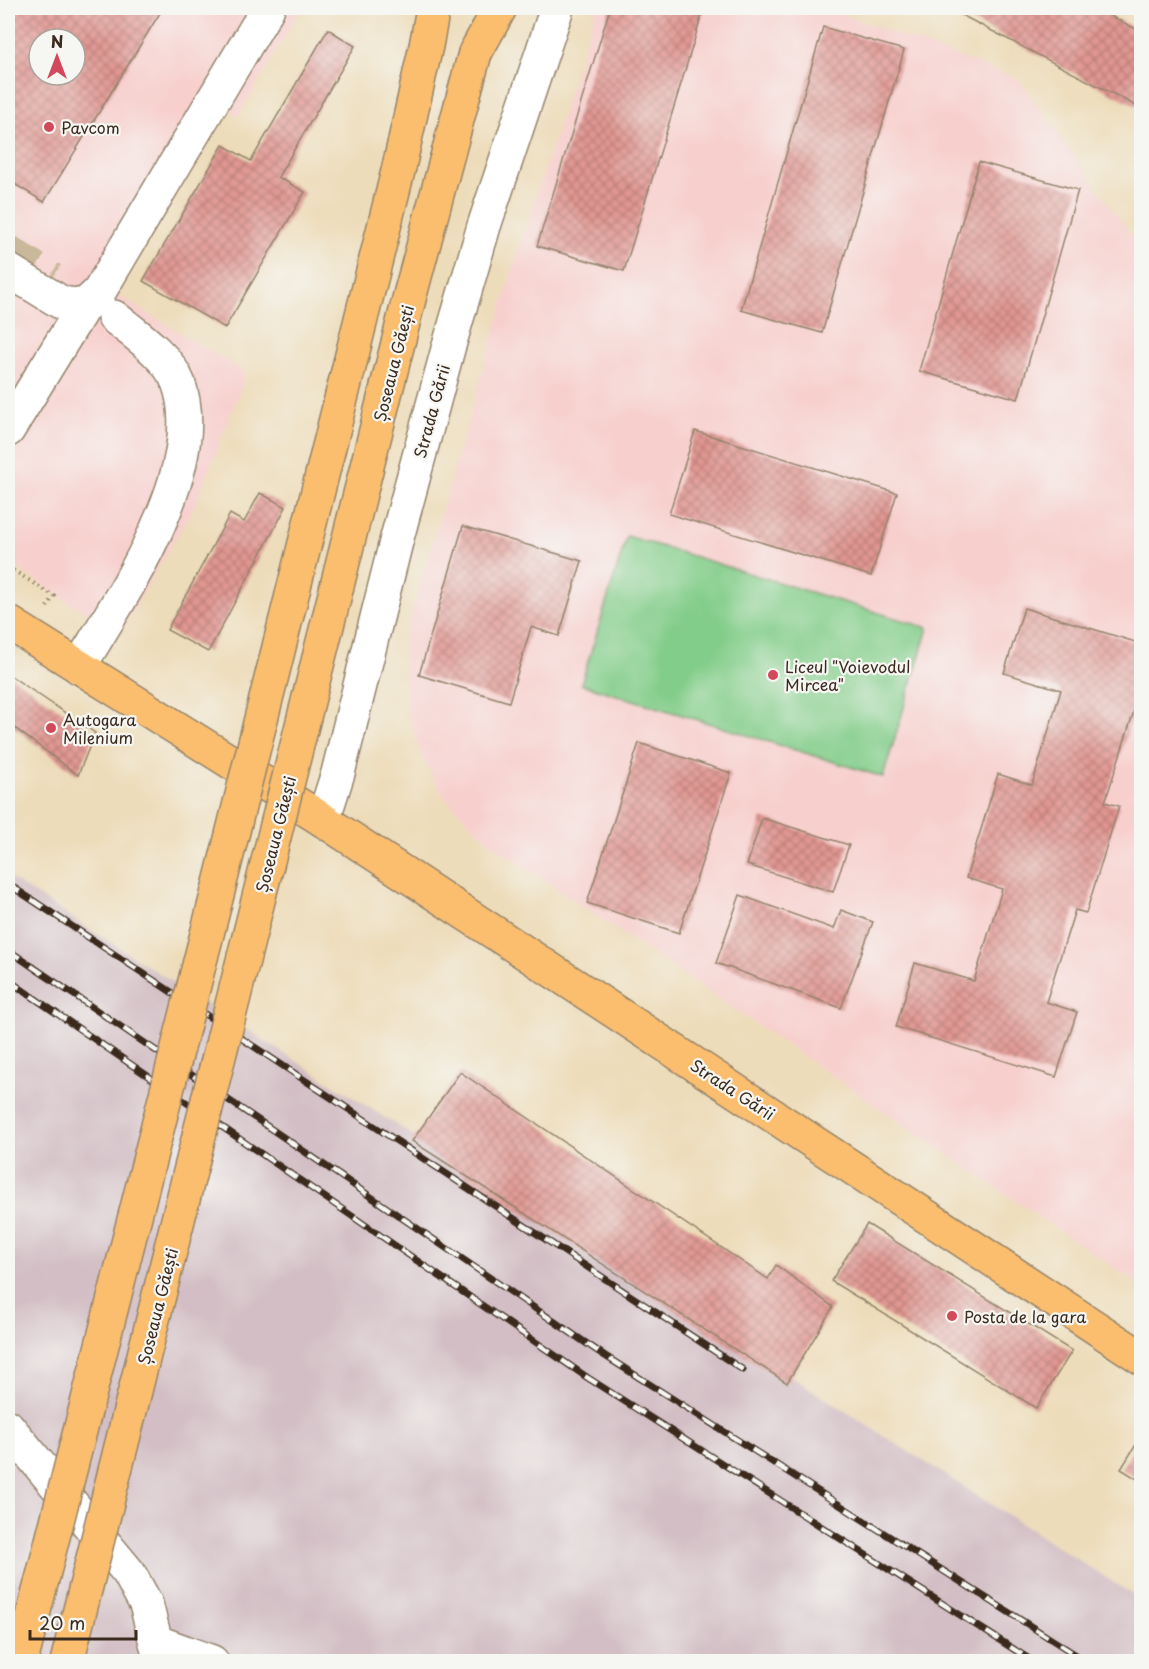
<svg xmlns="http://www.w3.org/2000/svg" width="1149" height="1669" viewBox="0 0 1149 1669" font-family="'Playpen Sans',sans-serif">
<style>
.built{fill:#f7d0ce;fill-rule:evenodd}
.industrial{fill:#d2bec4}
.garden{fill:#83cd8a;stroke:#5f7c54;stroke-width:1.5}
.building{fill:url(#building-cross-hatch);fill-rule:evenodd}
.lines{fill:none;stroke-linecap:round;stroke-linejoin:round}
.minor-tunnel{stroke:#c9b89a;stroke-width:33;stroke-dasharray:33 16;stroke-linecap:butt}
.minor-casing{stroke:#94836c;stroke-width:36}
.major-casing{stroke:#94836c;stroke-width:36}
.path{stroke:#94836c;stroke-width:4;stroke-dasharray:1.5 4.5;stroke-linecap:butt}
.minor{stroke:#fff;stroke-width:33}
.major{stroke:#fbbe6e;stroke-width:33}
.rail-casing{stroke:#3b2a1e;stroke-width:7}
.rail{stroke:#f6f6f2;stroke-width:4.5;stroke-dasharray:14;stroke-linecap:butt}
.major-bridge-casing{stroke:#94836c;stroke-width:36;stroke-linecap:butt}
.major-bridge{stroke:#fbbe6e;stroke-width:33}
.poi-dot{fill:#d1495b;stroke:#f6f6f2;stroke-width:2}
.labels{text-anchor:middle;dominant-baseline:central;stroke-width:4.5;stroke-linejoin:round;paint-order:stroke}
.poi-label{font-size:16px;fill:#3b2a1e;stroke:#f6f6f2;text-anchor:start}
.street-label{font-size:16px;fill:#3b2a1e;stroke:#f6f6f2}
</style>
<defs>
<pattern id="building-cross-hatch" width="8" height="8" patternUnits="userSpaceOnUse" patternTransform="scale(1.5)"><rect width="8" height="8" fill="#e19792"/><path d="M0 0l8 8M0 8l8-8" fill="none" stroke="#b87b77"/></pattern>
</defs>
<rect width="100%" height="100%" fill="#f6f6f2"/>
<filter id="ink" filterUnits="userSpaceOnUse"><feTurbulence type="fractalNoise" baseFrequency=".0167" numOctaves="2"/><feDisplacementMap in="SourceGraphic" scale="12" xChannelSelector="R" yChannelSelector="G"/><feConvolveMatrix kernelMatrix="1 2 1 2 8 2 1 2 1" color-interpolation-filters="sRGB"/></filter>
<filter id="wash" filterUnits="userSpaceOnUse"><feTurbulence type="fractalNoise" baseFrequency=".008" numOctaves="4" result="noise"/><feDisplacementMap in="SourceGraphic" scale="24" xChannelSelector="R" yChannelSelector="G"/><feGaussianBlur stdDeviation="1.35" result="paint"/><feColorMatrix in="noise" values="0 0 0 0 0 0 0 0 0 0 0 0 0 0 0 0 0 1.4 0 .05"/><feComposite in="paint" operator="in"/></filter>
<g filter="url(#wash)">
<rect width="100%" height="100%" fill="#eddcb9"/>
<g class="built">
<path d="M8 8H301L239 116 225 106 116 294 247 373 196 504 119 634 8 563ZM39 39H75V75H39Z"/>
<path d="M596 8H825L1019 79 1141 249V1286L494 846 444 797 422 757 406 708 403 643 516 259Z"/>
</g>
<path class="industrial" d="M8 877 1141 1600V1661H8Z"/>
<path class="garden" d="M627 536 928 628 883 777 581 684Z"/>
<g id="blocks">
<g class="building">
<path d="M8 8H163L44 202 8 180ZM39 39H75V75H39Z"/>
<path d="M610 8H704L624 271 537 246Z"/>
<path d="M948 8H1095L1142 32V109Z"/>
<path d="M823 27 904 50 822 333 741 310Z"/>
<path d="M328 29 355 46 278 177 305 192 225 328 143 281 223 145 251 161Z"/>
<path d="M979 162 1078 190 1018 399 919 371Z"/>
<path d="M695 431 897 493 871 576 669 514Z"/>
<path d="M260 493 286 507 208 652 167 630 230 514 244 522Z"/>
<path d="M463 526 582 561 559 636 531 627 509 702 419 675Z"/>
<path d="M1024 608 1142 644V714L1134 711 1105 802 1119 806 1086 913 1075 910 1046 1002 1077 1012 1056 1077 896 1027 915 963 974 981 1002 889 966 878 998 774 1032 785 1061 690 1004 673Z"/>
<path d="M8 674 95 733 78 775 8 723Z"/>
<path d="M639 743 731 773 679 933 587 903Z"/>
<path d="M762 818 849 845 833 892 747 865Z"/>
<path d="M740 895 834 929 841 910 873 922 841 1008 716 963Z"/>
<path d="M460 1072 768 1279 776 1265 833 1307 787 1383 412 1141Z"/>
<path d="M867 1224 1072 1351 1036 1408 831 1281Z"/>
<path d="M1142 1435V1482L1121 1469Z"/>
</g>
</g>
</g>
<g filter="url(#ink)">
<use href="#blocks" fill-opacity="0" stroke="#94836c" stroke-width="1.5"/>
<g class="lines">
<path class="minor-tunnel" d="M8 251 52 279"/>
<g class="minor-casing">
<g id="minor">
<path d="M8 270 62 303 84 306 99 292 268 8"/>
<path d="M8 430 84 306"/>
<path d="M79 667C121 597 210 467 178 382 168 356 135 334 114 317"/>
<path d="M323 820 338 773 397 538 448 349 484 226 557 8"/>
<path d="M8 1427 129 1573 146 1604 161 1662"/>
<path d="M157 1642 212 1662"/>
</g>
</g>
<g class="major-casing">
<g id="major">
<path d="M475 53 500 8"/>
<path d="M399 167 426 46 433 8"/>
<path d="M8 622 323 820 1142 1358"/>
</g>
</g>
<path class="path" d="M8 567 54 596 47 607"/>
<use href="#minor" class="minor"/>
<use href="#major" class="major"/>
<g class="rail-casing">
<g id="rail">
<path d="M8 884 743 1370"/>
<path d="M8 950 602 1354 1087 1662"/>
<path d="M8 980 588 1378 1034 1662"/>
</g>
</g>
<use href="#rail" class="rail"/>
<g class="major-bridge-casing">
<g id="major-bridge">
<path d="M21 1662 217 895 399 167"/>
<path d="M67 1662 410 295 475 53"/>
</g>
</g>
<use href="#major-bridge" class="major-bridge"/>
</g>
</g>
<g class="poi-dot">
<circle cx="49" cy="127" r="6"/>
<circle cx="773" cy="675" r="6"/>
<circle cx="51" cy="728" r="6"/>
<circle cx="952" cy="1316" r="6"/>
</g>
<g class="labels">
<g class="poi-label">
<text x="61" y="127">Pavcom</text>
<text x="785" y="666">Liceul "Voievodul<tspan x="785" dy="18">Mircea"</tspan></text>
<text x="63" y="719">Autogara<tspan x="63" dy="18">Milenium</tspan></text>
<text x="964" y="1316">Posta de la gara</text>
</g>
<g class="street-label">
<text transform="translate(393 363) rotate(-76)">Șoseaua Găești</text>
<text transform="translate(431 411) rotate(-75)">Strada Gării</text>
<text transform="translate(275 834) rotate(-76)">Șoseaua Găești</text>
<text transform="translate(733 1089) rotate(33)">Strada Gării</text>
<text transform="translate(157 1306) rotate(-76)">Șoseaua Găești</text>
</g>
</g>
<rect width="1149" height="1669" fill="none" stroke="#f6f6f2" stroke-width="30"/>
<g transform="translate(57 57)"><circle r="28" fill="#f6f6f2" stroke="#aba49d" stroke-width="1.5"/>
<path d="M0-4.5L10 22L0 15L-10 22Z" fill="#d1495b"/>
<text y="-9" font-size="16" font-weight="bold" text-anchor="middle" fill="#3b2a1e">N</text>
</g>
<path d="M30 1630v9h106v-9" fill="none" stroke="#3b2a1e" stroke-width="3"/>
<text x="39" y="1630" font-size="18" fill="#3b2a1e" stroke="#f6f6f2" stroke-width="4.5" paint-order="stroke">20 m</text>
</svg>
